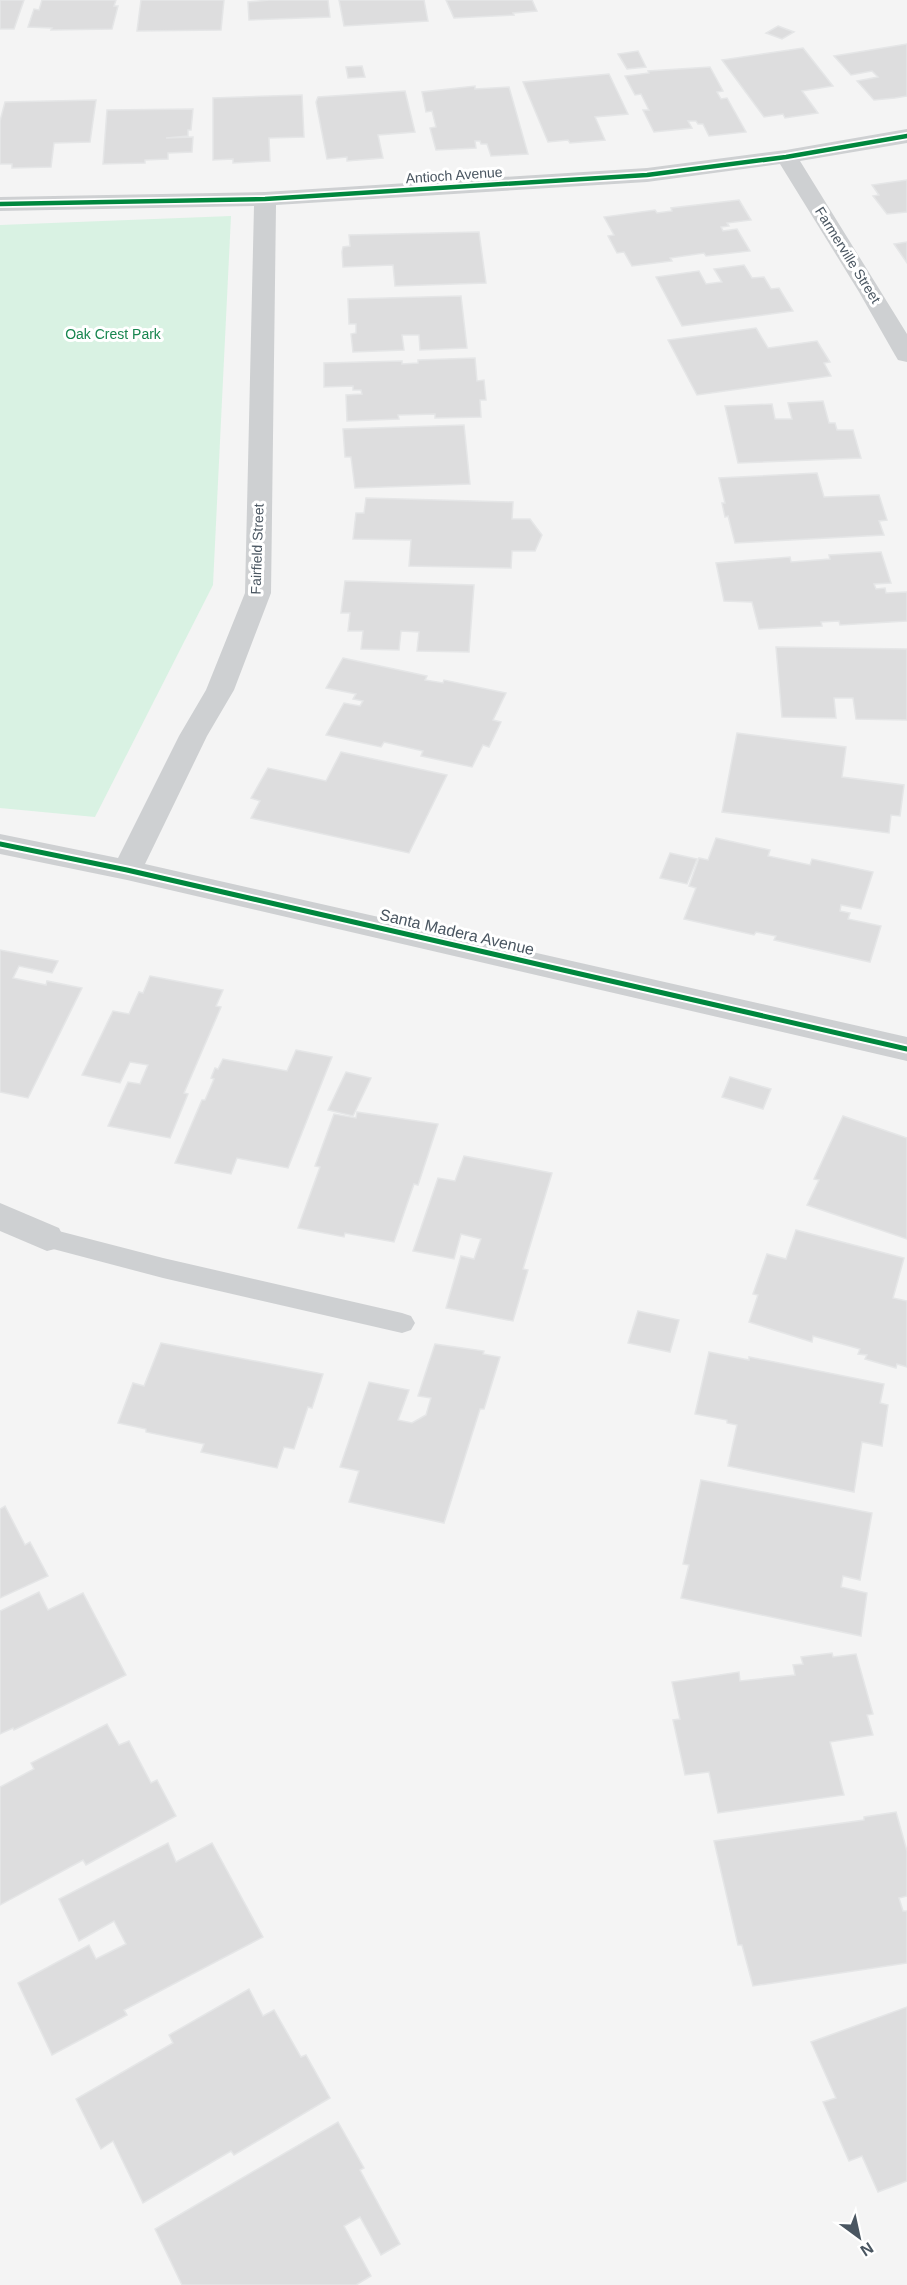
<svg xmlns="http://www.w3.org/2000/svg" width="907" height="2285" viewBox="0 0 907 2285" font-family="Arial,sans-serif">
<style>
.green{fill:#d9f2e3}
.building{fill:#ddddde;stroke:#e5e6e7;stroke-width:1.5}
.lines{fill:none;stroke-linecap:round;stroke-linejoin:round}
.service{fill:#ced0d2;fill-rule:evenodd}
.minor{fill:#ced0d2;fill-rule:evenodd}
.cycleway-far1-casing{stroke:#fff;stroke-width:8}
.cycleway-casing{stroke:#fff;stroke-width:9}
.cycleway-far1{stroke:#00873e;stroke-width:4.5}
.cycleway{stroke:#00873e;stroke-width:5}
.labels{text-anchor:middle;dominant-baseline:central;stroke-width:6;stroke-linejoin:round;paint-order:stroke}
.far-street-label{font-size:14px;fill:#4a5661;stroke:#fff}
.far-park-label{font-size:14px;fill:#17864f;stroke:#fff}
.street-label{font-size:16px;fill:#4a5661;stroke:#fff}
</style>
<rect width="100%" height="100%" fill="#f4f4f4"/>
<path class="green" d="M231 216 213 585 95 817 0 808V225Z"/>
<g class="building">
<path d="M0 0H24L14 29H0Z"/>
<path d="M42 0H116L114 6H118L112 29 51 30 52 28 28 27 34 9 39 10Z"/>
<path d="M141 0H224L221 30 137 31Z"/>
<path d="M269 0H328L330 17 249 20 248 2Z"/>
<path d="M339 0H424L428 21 344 26Z"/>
<path d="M446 0H532L537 11 513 13 514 15 454 18Z"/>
<path d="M778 26 794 32 782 39 766 33Z"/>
<path d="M907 44V96L895 98 874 100 857 81 878 77 872 71 851 75 834 56Z"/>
<path d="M803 48 833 86 802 91 818 113 785 118 783 114 764 117 722 60Z"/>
<path d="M638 51 646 67 627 69 618 54Z"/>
<path d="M362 66 365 77 348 78 346 67Z"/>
<path d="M710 67 723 91 717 92 721 99 727 98 746 132 709 136 703 124H698L696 121H688L692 128 654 132 643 110H649L641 94 635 95 625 76 649 73 648 71Z"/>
<path d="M609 74 628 114 595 117 605 140 570 143 568 140 548 142 523 82Z"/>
<path d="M475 86V89L509 87 528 154 491 156 487 144H481L480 141H475L476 148 436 150 430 128 436 127 432 111 426 112 422 92Z"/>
<path d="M405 91 415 132 378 135 383 158 347 161V157L327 159 316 102 318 97Z"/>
<path d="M302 95 304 137 269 138 270 161 233 163V159L213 160V98Z"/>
<path d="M96 100 90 142 54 143 51 167 12 168V164H0V121L5 102Z"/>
<path d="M193 109 191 130H188V136L166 138 193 137 192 152 168 153V159L145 160V163L103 164 107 110Z"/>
<path d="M907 180V212L887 214 873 196 879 195 872 185Z"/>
<path d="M739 200 751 220 727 223 729 226 721 227 723 231 737 229 750 251 706 256 704 253 670 258 672 261 632 266 624 252 617 253 608 236 614 235 604 217 655 210 657 213 672 211 671 208Z"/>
<path d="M479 232 486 283 395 286 393 265 343 267 342 252 343 247 350 246 349 235Z"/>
<path d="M907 242V263L894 244Z"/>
<path d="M744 265 752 278 764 277 771 289 779 288 793 311 682 326 656 277 699 271 706 284 722 282 714 269Z"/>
<path d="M461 296 467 348 420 350 419 335H402L404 350 353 352 351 334 356 333V324H349L348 299Z"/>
<path d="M756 328 768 348 817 341 830 362 824 363 831 376 697 395 668 340Z"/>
<path d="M475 358 477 381 484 380 486 400H480L481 417 435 418V414L398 415 399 419 347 421 346 395 362 394 361 390H353V386L324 387V363L402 361V364L418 363V360Z"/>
<path d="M823 401 829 423H835L837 430H853L861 458 738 463 725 406 772 404 775 419H792L788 403Z"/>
<path d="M464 425 470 484 355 488 351 457H345L343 429Z"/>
<path d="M817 473 824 497 879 495 887 520 879 521 884 535 735 543 728 516 725 517 722 503H725L719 478Z"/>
<path d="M366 498 513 502 512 519H530L542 535 535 551H512L511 568 409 566 411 540 353 539 356 513H364Z"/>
<path d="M881 552 891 583 874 584 876 589 885 588 886 593 907 592V621L840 625 839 621 821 622 822 626 759 629 752 602 724 601 716 563 790 557 791 562 830 559 829 555Z"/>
<path d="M345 581 474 585 469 652 417 651 419 632 401 631 399 650 361 649 363 631H348L350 613H341Z"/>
<path d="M776 647 907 649V720L856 719 853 698H834L836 718 782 717Z"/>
<path d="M343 658 427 676 425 680 443 683 444 680 506 693 493 720 501 722 489 747 483 745 472 767 421 756 423 751 384 742 381 747 326 735 344 703 360 706 363 701 353 699 356 694 326 688Z"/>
<path d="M737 733 846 747 842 777 904 785 900 816 891 815 889 833 722 812Z"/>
<path d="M341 752 447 775 409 853 251 818 260 801 251 798 268 768 326 781Z"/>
<path d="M716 838 770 850 768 856 810 865 812 859 873 872 861 909 841 905 840 911 850 913 848 919 881 926 870 962 774 940 776 936 756 932 754 935 684 919 696 888 689 886 699 858 708 860Z"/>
<path d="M670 853 697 859 687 884 660 878Z"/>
<path d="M0 950 58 961 52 973 19 966 13 978 46 985 47 981 82 988 28 1098 0 1092Z"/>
<path d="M150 976 223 990 216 1006 221 1007 184 1093 188 1094 170 1138 108 1126 128 1082 140 1084 148 1065 130 1062 120 1083 82 1075 113 1011 129 1014 139 992 143 993Z"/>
<path d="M296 1050 332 1057 288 1168 237 1158 231 1174 175 1163 202 1100H205L214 1079 211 1078 215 1068 218 1069 223 1059 287 1071Z"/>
<path d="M346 1072 371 1078 353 1116 328 1110Z"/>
<path d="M730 1077 771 1089 763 1109 722 1097Z"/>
<path d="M357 1112 438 1124 418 1185 414 1184 394 1242 345 1233 344 1237 298 1228 320 1167 315 1166 334 1114 356 1118Z"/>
<path d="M843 1116 907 1138V1239L807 1205 819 1180 814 1179Z"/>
<path d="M464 1156 552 1173 523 1269 528 1270 513 1321 446 1308 461 1256 474 1259 481 1239 461 1234 454 1259 413 1251 438 1178 455 1181Z"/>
<path d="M796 1230 904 1258 893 1298 907 1301V1367L897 1364 896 1368 865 1359 867 1355 858 1354 860 1349 813 1336 812 1342 749 1322 758 1295 753 1294 767 1254 786 1259Z"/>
<path d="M638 1311 679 1320 670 1352 628 1343Z"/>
<path d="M161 1343 323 1374 312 1408 308 1407 294 1449 284 1447 277 1468 201 1452 204 1444 146 1432V1429L118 1423 133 1383 144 1386Z"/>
<path d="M435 1344 484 1351 483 1354 500 1357 484 1409H480L444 1523 349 1502 359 1471 340 1467 369 1382 409 1390 398 1420 412 1423 426 1415 431 1398 418 1396Z"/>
<path d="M709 1352 749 1360V1357L884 1384 880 1403 888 1405 882 1446 862 1442 854 1492 728 1466 737 1425 727 1423V1420L695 1414Z"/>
<path d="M701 1480 872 1513 860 1580 843 1576 841 1587 867 1593 861 1636 681 1598 689 1565 683 1564Z"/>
<path d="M5 1506 25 1545 30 1542 48 1576 0 1598V1509Z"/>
<path d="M39 1592 48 1610 83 1593 126 1675 14 1730 13 1728 0 1734V1611Z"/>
<path d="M832 1653 833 1657 856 1654 873 1714 867 1715 873 1735 830 1742 844 1795 718 1813 709 1772 685 1775 673 1720 680 1719 672 1682 739 1672 740 1681 795 1675 793 1665 803 1664 801 1657Z"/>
<path d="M107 1724 119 1745 129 1741 151 1783 157 1780 176 1816 86 1865 83 1860 0 1905V1787L34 1769 31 1763Z"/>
<path d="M896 1812 907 1851V1896L899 1898 903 1911H907V1963L753 1986 742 1945H738L714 1841 864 1820V1817Z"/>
<path d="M168 1843 176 1862 212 1843 263 1937 124 2010 127 2015 52 2055 18 1983 89 1945 96 1959 126 1944 114 1921 79 1941 59 1899Z"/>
<path d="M249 1989 263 2016 274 2010 301 2057 306 2055 330 2098 234 2155 231 2151 143 2203 113 2141 101 2149 76 2099 173 2043 169 2035Z"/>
<path d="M907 2007V2181L878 2192 862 2156 849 2161 823 2102 836 2098 811 2042Z"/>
<path d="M338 2122 364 2168 360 2170 400 2244 381 2255 360 2217 344 2226 371 2276 356 2285H182L155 2229Z"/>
</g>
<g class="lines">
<path class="service" d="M47 1228 163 1258 402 1313 411 1316 415 1323 411 1330 402 1333 163 1278 38 1245 35 1238 38 1231Z"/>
<g class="minor">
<path d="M907 129V143L800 161 907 334V362L898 360 895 355 859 292 780 164 647 182 276 205 271 593 234 690 207 736 145 864 907 1037V1061L127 880 0 854V834L118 858 179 736 206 690 245 593 254 206 0 211V197L265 192 647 168 786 150Z"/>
<path d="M0 1203 59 1228 64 1238 59 1248 47 1251 0 1231Z"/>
</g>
<g class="cycleway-far1-casing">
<path id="cycleway-far1" d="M0 204 265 199 647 175 786 157 907 136"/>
</g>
<g class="cycleway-casing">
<path id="cycleway" d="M0 844 127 870 907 1049"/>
</g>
<use href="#cycleway-far1" class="cycleway-far1"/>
<use href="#cycleway" class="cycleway"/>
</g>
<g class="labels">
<g class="far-street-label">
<text transform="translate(454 175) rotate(-4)">Antioch Avenue</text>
<text transform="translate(848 255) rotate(58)">Farmerville Street</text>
<text transform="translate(257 549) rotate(-88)">Fairfield Street</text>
</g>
<g class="far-park-label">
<text x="113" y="334">Oak Crest Park</text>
</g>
<g class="street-label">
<text transform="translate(457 932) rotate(13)">Santa Madera Avenue</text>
</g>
</g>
<g transform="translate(859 2237) rotate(147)" stroke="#ffffff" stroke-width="4.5" paint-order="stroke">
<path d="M0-4.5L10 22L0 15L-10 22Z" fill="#4a5661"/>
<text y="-9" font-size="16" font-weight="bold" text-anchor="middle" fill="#4a5661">N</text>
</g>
</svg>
